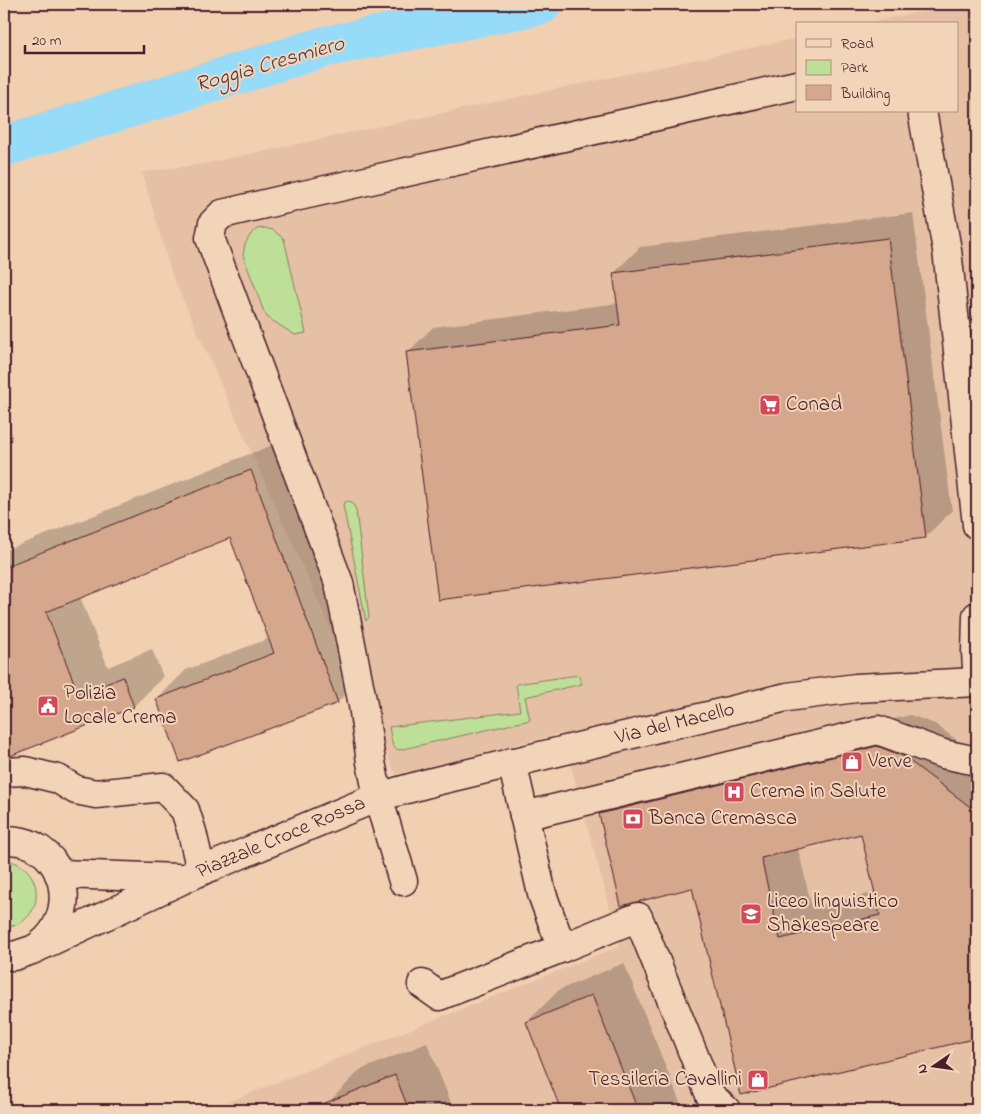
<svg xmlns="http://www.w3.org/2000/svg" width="981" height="1114" viewBox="0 0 981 1114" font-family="'Indie Flower',sans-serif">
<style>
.built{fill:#e6c0a4}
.green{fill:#bddf98;stroke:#847f62}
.shadow{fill:#0003;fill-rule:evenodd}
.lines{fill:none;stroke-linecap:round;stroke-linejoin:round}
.canal{stroke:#96dbf8;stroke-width:41}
.building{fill:#d5a78c;stroke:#4a1f2b;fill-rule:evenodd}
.minor-casing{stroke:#4a1f2b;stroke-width:31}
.minor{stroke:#f2d5b9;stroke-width:28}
.labels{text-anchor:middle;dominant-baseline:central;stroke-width:4;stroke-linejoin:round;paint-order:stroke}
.poi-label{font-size:21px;fill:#4a1f2b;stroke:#f2d5b9;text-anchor:start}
.street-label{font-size:21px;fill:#4a1f2b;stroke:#f2d5b9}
.water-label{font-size:22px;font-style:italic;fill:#553b4a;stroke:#f2d5b9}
</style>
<rect width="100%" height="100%" fill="#f1cfb1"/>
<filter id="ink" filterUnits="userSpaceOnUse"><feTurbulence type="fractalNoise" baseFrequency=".02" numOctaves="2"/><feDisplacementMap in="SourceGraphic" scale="10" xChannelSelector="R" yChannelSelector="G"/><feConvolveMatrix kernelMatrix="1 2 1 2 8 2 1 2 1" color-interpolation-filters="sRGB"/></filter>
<g filter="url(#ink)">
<path class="built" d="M977 5V1110H208L620 946 562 733 396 775 172 275 142 172 203 164 797 38V111H957V24H862L938 8Z"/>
<g class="green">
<path d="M265 228 273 230 284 239 306 333 295 335 268 318 264 312 243 255 245 244 251 234 257 229Z"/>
<path d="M347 501 352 502 356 510 369 617 366 621 344 510 343 504Z"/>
<path d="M578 675 582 684 525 697 530 720 399 750 393 747 389 727 520 711 516 684Z"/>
<path d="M4 860C48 864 46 926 4 927Z"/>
</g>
<g class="shadow">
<path d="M913 213 952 511 926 536 439 599 407 353 433 327 618 303 614 273 640 247Z"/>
<path d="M4 380H6L12 439 4 448Z"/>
<path d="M280 442 367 673 338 702 181 761 157 699 186 670 270 638 231 537 80 597 108 667 152 649 163 677 134 706 11 754 4 735V551Z"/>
<path d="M910 715 935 724 977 755V1037L742 1093 692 886 601 814 633 782ZM862 833 876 892 812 908 798 848Z"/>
<path d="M624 963 683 1110H563L527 1022 559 990Z"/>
<path d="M427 1043 454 1110H331L328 1103 360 1070Z"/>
</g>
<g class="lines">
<path class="canal" d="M4 146 323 47 541 4"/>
</g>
<g class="building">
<path d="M888 238 926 538 438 600 406 352 620 325 613 273Z"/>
<path d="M251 470 338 703 180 762 156 699 274 653 230 538 46 612 79 695 123 677 134 707 10 756 4 738V567Z"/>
<path d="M877 746 903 756 977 812V1038L741 1095 692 888 621 906 599 814ZM861 834 880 915 780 939 761 858Z"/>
<path d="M592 995 638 1110H561L526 1022Z"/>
<path d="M395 1075 409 1110H310V1109Z"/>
</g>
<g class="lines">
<g class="minor-casing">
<g id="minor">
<path d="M922 111 947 250 977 525"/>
<path d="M977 616 976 652 977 667"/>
<path d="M512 762 542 894 562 948 638 917 710 1095 726 1110"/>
<path d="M4 772 25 771 58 779 76 790 96 794 163 787 185 810 192 832 201 871"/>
<path d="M524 816 878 730 943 754 977 761"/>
<path d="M4 840C14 840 25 841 34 846 72 866 73 921 40 945"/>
<path d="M59 874 180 878"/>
<path d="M403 881 378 797 371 762 363 705 339 583 210 238 213 223 222 214 299 196 797 85"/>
<path d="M4 955 14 956 32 950 201 871 378 797 432 782 787 697 856 688 977 682"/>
<path d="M422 984 439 996 562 948"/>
</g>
</g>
<use href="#minor" class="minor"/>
</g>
</g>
<defs>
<g id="supermarket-square" transform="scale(1.125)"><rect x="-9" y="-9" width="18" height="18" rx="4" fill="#d1495b" stroke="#f2d5b9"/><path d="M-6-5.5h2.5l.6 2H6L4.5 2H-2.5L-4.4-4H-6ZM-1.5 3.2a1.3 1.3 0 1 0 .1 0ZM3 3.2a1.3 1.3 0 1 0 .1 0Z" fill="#fff"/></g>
<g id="civic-square" transform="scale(1.125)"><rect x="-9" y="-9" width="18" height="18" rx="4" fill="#d1495b" stroke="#f2d5b9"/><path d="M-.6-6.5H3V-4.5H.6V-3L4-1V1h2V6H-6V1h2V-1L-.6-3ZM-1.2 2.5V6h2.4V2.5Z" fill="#fff"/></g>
<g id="shop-square" transform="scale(1.125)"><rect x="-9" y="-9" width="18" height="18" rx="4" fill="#d1495b" stroke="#f2d5b9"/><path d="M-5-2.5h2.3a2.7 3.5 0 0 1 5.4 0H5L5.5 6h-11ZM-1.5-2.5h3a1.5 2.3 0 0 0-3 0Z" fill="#fff"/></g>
<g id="hospital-square" transform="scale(1.125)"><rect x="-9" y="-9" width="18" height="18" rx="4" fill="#d1495b" stroke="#f2d5b9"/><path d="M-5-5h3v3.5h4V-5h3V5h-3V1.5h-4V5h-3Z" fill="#fff"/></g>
<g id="bank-square" transform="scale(1.125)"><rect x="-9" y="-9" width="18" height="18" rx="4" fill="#d1495b" stroke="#f2d5b9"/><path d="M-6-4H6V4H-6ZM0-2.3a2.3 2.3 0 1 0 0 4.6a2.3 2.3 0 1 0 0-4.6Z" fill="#fff"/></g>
<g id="university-square" transform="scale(1.125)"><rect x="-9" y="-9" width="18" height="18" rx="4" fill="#d1495b" stroke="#f2d5b9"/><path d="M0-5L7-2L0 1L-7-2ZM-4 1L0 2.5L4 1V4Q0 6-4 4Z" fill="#fff"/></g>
</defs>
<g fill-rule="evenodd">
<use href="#supermarket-square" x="770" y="405"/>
<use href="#civic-square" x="48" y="706"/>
<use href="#shop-square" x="852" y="762"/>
<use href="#hospital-square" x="734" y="792"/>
<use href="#bank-square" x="633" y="819"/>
<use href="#university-square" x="751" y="914"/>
<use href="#shop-square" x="758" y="1080"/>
</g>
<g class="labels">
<g class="poi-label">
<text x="786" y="405">Conad</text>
<text x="64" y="694">Polizia<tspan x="64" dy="24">Locale Crema</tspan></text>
<text x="868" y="762">Verve</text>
<text x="750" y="792">Crema in Salute</text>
<text x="649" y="819">Banca Cremasca</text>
<text x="767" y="902">Liceo linguistico<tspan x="767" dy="24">Shakespeare</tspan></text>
<text x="742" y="1080" text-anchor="end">Tessileria Cavallini</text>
</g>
<g class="street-label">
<text transform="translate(675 724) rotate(-14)">Via del Macello</text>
<text transform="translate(281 838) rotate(-23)">Piazzale Croce Rossa</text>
</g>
<g class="water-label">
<text transform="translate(270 65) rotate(-16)">Roggia Cresmiero</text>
</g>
</g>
<rect width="981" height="1114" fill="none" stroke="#f2d5b9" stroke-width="20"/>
<rect x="10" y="10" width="961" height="1094" fill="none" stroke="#4a1f2b" stroke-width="2" filter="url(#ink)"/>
<rect x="796" y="22" width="162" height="90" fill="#f2d5b9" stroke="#af8c80"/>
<rect x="806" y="39" width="25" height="8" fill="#f2d5b9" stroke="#af8c80"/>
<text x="841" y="48" font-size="15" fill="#4a1f2b">Road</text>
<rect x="806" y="60" width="25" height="15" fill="#bddf98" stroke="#af8c80"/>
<text x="841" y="72" font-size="15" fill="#4a1f2b">Park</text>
<rect x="806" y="85" width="25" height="15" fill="#d5a78c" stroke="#af8c80"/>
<text x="841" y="98" font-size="15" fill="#4a1f2b">Building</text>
<g transform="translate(934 1066) rotate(257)" stroke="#f2d5b9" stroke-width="4" paint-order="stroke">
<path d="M0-4L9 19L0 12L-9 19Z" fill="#4a1f2b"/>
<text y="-8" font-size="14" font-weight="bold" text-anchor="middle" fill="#4a1f2b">N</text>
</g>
<path d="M25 45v8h119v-8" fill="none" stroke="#4a1f2b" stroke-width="2.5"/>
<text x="32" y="45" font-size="15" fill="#4a1f2b" stroke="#f2d5b9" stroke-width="4" paint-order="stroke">20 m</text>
</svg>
